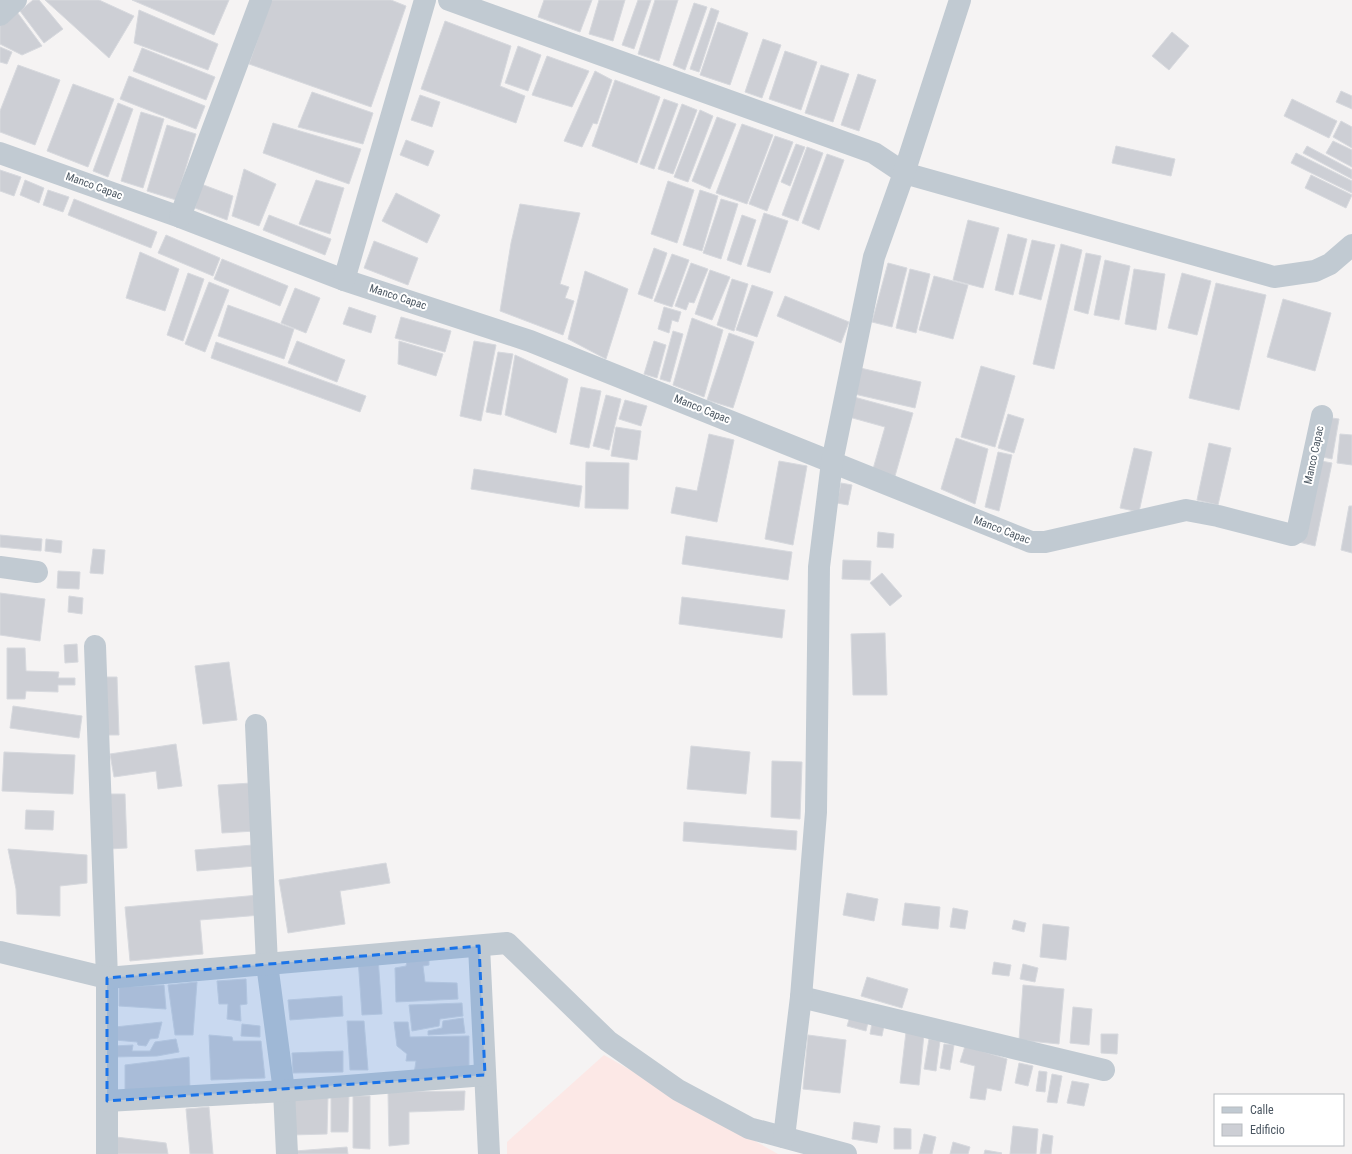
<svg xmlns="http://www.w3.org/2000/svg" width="1352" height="1154" viewBox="0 0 1352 1154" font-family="'Roboto Condensed',sans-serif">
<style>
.medical{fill:#fce8e6}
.building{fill:#cdcfd5;stroke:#d7d9de}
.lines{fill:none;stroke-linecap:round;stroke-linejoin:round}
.minor{stroke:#c1cad2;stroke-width:22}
.marked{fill:#1a73e8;fill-opacity:0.2;stroke:#1a73e8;stroke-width:3;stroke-dasharray:8 5;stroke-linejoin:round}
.labels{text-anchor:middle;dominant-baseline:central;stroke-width:4;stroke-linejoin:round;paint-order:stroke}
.street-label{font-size:11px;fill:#4a5661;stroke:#fff}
</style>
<rect width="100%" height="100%" fill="#f5f3f3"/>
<path class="medical" d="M604 1055 778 1154H507V1142Z"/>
<g class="building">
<path d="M33 0H39L63 29 44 43 20 11Z"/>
<path d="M45 0H99L134 16 109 58Z"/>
<path d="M132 0H229L214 35Z"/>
<path d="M271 0H391L406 6 371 107 249 64Z"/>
<path d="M544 0H592L580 32 538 17Z"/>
<path d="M599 0H625L613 41 589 34Z"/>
<path d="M638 0H651L634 49 622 45Z"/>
<path d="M655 0H678L659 61 638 54Z"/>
<path d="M694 3 707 7 685 70 673 65Z"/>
<path d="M711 8 719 11 699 72 690 69Z"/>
<path d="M139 10 218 44 208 70 134 43Z"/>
<path d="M17 12 42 46 22 55 0 44V26Z"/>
<path d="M445 21 511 46 500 86 525 96 516 123 421 89Z"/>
<path d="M718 22 748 33 730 85 700 75Z"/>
<path d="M1172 32 1189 46 1169 70 1152 56Z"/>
<path d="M763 39 781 45 762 98 745 92Z"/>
<path d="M518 46 541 55 528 91 505 83Z"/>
<path d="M0 47 12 52 7 64 0 62Z"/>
<path d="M142 48 215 77 206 100 133 71Z"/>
<path d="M785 51 817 62 801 110 769 99Z"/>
<path d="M547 56 589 71 572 107 532 95Z"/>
<path d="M18 65 60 80 35 145 0 132V111Z"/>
<path d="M821 65 849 74 833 122 805 113Z"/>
<path d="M595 71 612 80 597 124 593 123 582 147 564 141Z"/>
<path d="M858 74 876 80 859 131 841 125Z"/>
<path d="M129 76 205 106 196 129 120 99Z"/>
<path d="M615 80 660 97 637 163 592 146Z"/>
<path d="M73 84 114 99 88 167 47 151Z"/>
<path d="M1341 91 1352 96V109L1336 102Z"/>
<path d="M312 92 373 113 363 144 298 127Z"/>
<path d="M420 95 440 102 432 127 411 120Z"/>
<path d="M664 99 678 104 654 169 640 164Z"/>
<path d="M1292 99 1337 121 1329 138 1284 116Z"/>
<path d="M118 103 133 109 108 177 93 171Z"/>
<path d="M682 104 697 110 673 174 658 169Z"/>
<path d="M700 110 713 116 688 182 674 177Z"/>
<path d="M141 112 164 119 143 188 121 181Z"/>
<path d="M717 117 736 124 710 189 692 181Z"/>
<path d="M1341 121 1352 127V148L1333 137Z"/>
<path d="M273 123 361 149 349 184 263 153Z"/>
<path d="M742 124 773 135 747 204 716 193Z"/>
<path d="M167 125 196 134 176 200 147 191Z"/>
<path d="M775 136 793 142 767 211 749 204Z"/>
<path d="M406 140 434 151 428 166 400 155Z"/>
<path d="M1333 141 1352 150V167L1326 153Z"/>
<path d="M796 144 805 147 790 186 781 182Z"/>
<path d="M1116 146 1175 159 1171 176 1112 163Z"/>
<path d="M1307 146 1352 170V179L1303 153Z"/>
<path d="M807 147 823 153 798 221 782 215Z"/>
<path d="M1296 153 1352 181V193L1291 163Z"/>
<path d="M827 154 844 160 819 230 802 223Z"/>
<path d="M244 169 276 184 259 226 232 216Z"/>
<path d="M0 170 21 177 14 196 0 191Z"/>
<path d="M1311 175 1352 195 1346 208 1305 188Z"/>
<path d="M25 180 44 188 39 203 20 195Z"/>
<path d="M316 180 344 188 330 234 299 224Z"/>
<path d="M668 181 694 190 677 243 651 234Z"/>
<path d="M201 184 233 196 227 220 195 208Z"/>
<path d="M48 190 69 197 63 212 43 205Z"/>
<path d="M700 190 718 196 702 251 683 245Z"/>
<path d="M396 193 440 215 427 243 382 221Z"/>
<path d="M74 199 157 232 151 248 68 215Z"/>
<path d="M721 199 738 204 721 259 703 253Z"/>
<path d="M520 204 580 213 560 284 569 287 565 298 574 301 563 335 500 311 511 243Z"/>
<path d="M764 213 788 221 770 273 747 266Z"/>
<path d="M269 215 331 239 325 255 263 230Z"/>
<path d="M742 215 756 220 741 265 727 260Z"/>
<path d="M968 220 999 228 983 288 953 280Z"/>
<path d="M1008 234 1027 239 1013 295 995 290Z"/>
<path d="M166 235 220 258 213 276 158 253Z"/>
<path d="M1032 240 1055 245 1041 300 1019 294Z"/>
<path d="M374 241 418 258 408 285 364 268Z"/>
<path d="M1061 244 1082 250 1054 369 1033 364Z"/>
<path d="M654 248 667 253 652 299 638 294Z"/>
<path d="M140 252 179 269 165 311 126 298Z"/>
<path d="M1086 253 1101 256 1088 314 1074 310Z"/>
<path d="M672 254 689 260 672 307 654 301Z"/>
<path d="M222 259 288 286 280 306 214 279Z"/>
<path d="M1105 260 1130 266 1119 320 1094 315Z"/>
<path d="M691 263 708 269 694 303 689 302 686 310 675 306Z"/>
<path d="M888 263 907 268 892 327 872 322Z"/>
<path d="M910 269 930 274 916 333 896 328Z"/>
<path d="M1134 269 1165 274 1156 330 1125 324Z"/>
<path d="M710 270 730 277 712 320 695 314Z"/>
<path d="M585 271 628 289 606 359 568 339Z"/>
<path d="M188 273 204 279 183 341 167 335Z"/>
<path d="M1182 273 1211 281 1197 335 1168 328Z"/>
<path d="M934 276 968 285 953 339 919 330Z"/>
<path d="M732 279 748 284 734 331 717 325Z"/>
<path d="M209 282 229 290 205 352 185 344Z"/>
<path d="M1216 283 1266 295 1239 410 1189 398Z"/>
<path d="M752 285 773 292 757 337 736 330Z"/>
<path d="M295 288 320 298 306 333 281 323Z"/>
<path d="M785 296 849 322 841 343 777 316Z"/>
<path d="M1283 299 1331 313 1315 371 1267 357Z"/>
<path d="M228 305 294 329 284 359 218 336Z"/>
<path d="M349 307 376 316 371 333 343 324Z"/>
<path d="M664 307 681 312 678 322 672 320 669 333 658 329Z"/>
<path d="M401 317 451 331 445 352 395 338Z"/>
<path d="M692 318 723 330 704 397 673 385Z"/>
<path d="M673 331 683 334 670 382 660 379Z"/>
<path d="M729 333 754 342 733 408 707 400Z"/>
<path d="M297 341 345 360 337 382 288 363Z"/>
<path d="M399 341 443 354 436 376 398 364Z"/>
<path d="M474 341 496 345 481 421 460 416Z"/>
<path d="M654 341 666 345 657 378 644 374Z"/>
<path d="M216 342 366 396 360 412 211 358Z"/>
<path d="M498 352 513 354 501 415 486 412Z"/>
<path d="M515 355 568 379 556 433 505 415Z"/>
<path d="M981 366 1015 376 995 447 961 437Z"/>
<path d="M856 367 921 382 915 408 850 393Z"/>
<path d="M581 387 601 391 589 448 570 444Z"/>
<path d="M606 395 621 399 609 450 593 446Z"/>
<path d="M854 397 913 413 895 476 873 469 885 427 849 417Z"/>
<path d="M625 400 647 406 641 426 619 419Z"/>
<path d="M1008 414 1024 419 1014 453 998 448Z"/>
<path d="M1325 417 1339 419 1332 459 1318 456Z"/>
<path d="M616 427 641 431 637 460 611 456Z"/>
<path d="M709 434 734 440 717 522 671 513 676 487 697 491Z"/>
<path d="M1340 434 1352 435V465L1337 463Z"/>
<path d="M956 438 988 449 975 504 941 489Z"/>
<path d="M1209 443 1231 448 1218 505 1197 500Z"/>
<path d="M1134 448 1152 452 1139 512 1120 508Z"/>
<path d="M998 452 1012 455 999 511 985 507Z"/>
<path d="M1316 460 1332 463 1315 546 1299 542Z"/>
<path d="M779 461 807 466 793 545 765 539Z"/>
<path d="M586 462 629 463 628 509 585 508Z"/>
<path d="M474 469 582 486 579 507 471 489Z"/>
<path d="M841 483 852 485 848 505 837 503Z"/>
<path d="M1349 506H1352V553L1341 550Z"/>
<path d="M878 532 894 534 893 548 877 547Z"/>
<path d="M0 535 42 539 41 551 0 547Z"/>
<path d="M686 536 792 552 788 580 682 564Z"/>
<path d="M46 539 62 541 61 553 45 551Z"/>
<path d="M93 549 105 550 103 574 90 573Z"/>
<path d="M843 560 871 561 870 580 842 579Z"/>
<path d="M58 571 80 572 79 589 57 588Z"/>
<path d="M882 573 902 596 890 606 870 583Z"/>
<path d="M0 593 45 599 40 641 0 635Z"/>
<path d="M69 596 83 598 82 614 68 612Z"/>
<path d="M682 597 785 610 782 638 679 624Z"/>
<path d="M885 633 887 695H853L851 634Z"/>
<path d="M77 644 78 662 65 663 64 645Z"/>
<path d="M7 648H25L26 671 59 672 58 678H75V685H58V692L26 691 25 699H7Z"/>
<path d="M229 662 237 720 203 724 195 666Z"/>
<path d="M101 677H117L119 735H103Z"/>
<path d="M13 706 82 716 79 738 10 728Z"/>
<path d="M176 744 182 786 158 789 156 771 114 777 110 754Z"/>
<path d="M691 746 750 752 746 794 687 789Z"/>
<path d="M4 752 75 755 73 794 2 791Z"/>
<path d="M772 761 802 762 800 819 771 817Z"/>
<path d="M252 783 255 831 222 833 218 785Z"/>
<path d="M106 794H125L127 848 108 849Z"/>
<path d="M26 810 54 811 53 830 25 829Z"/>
<path d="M684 822 797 831 796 850 683 841Z"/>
<path d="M253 845 255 866 197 871 195 850Z"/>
<path d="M8 849 87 855V883L60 886V916L17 914 16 889Z"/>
<path d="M386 863 390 883 340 891 345 924 288 933 279 880Z"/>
<path d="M847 893 878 899 874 921 843 915Z"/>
<path d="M259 895 261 915 200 920 203 954 130 961 125 907Z"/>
<path d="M905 903 940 907 938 929 902 925Z"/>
<path d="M953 908 968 911 965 929 950 927Z"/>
<path d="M1014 920 1026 923 1024 932 1012 929Z"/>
<path d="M1043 924 1069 927 1066 960 1040 957Z"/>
<path d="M429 954V965L423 966 425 982 457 983 458 999 396 1002 395 968 406 966 408 956Z"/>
<path d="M378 957 382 1014 362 1015 358 958Z"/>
<path d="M994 962 1011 965 1009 976 992 974Z"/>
<path d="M1023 964 1038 968 1035 982 1020 979Z"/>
<path d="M867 977 908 989 902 1008 861 996Z"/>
<path d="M246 979 247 1004 240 1005 241 1021 227 1019 228 1004H219L217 981Z"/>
<path d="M197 982 193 1035H175L168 985Z"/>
<path d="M164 985 166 1009 119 1006V987Z"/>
<path d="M1023 985 1064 989 1059 1044 1019 1040Z"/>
<path d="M342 996 343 1016 290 1020 288 1000Z"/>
<path d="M462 1003 463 1016 440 1019 439 1026 412 1031 409 1005Z"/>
<path d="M1073 1007 1092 1009 1089 1045 1070 1043Z"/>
<path d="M851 1013 869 1018 866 1031 847 1026Z"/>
<path d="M463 1018 465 1033 428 1035V1031L442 1028 443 1021Z"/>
<path d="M347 1021H364L368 1070H350Z"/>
<path d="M162 1022 158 1038 150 1039 146 1046 138 1045 137 1042 115 1040V1027Z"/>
<path d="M394 1022H408L410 1037 469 1036V1073L414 1074 416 1061H406L407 1054 397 1046Z"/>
<path d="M872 1023 884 1026 882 1036 870 1034Z"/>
<path d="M242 1024 260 1026V1037L241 1036Z"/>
<path d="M906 1032 924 1034 919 1085 900 1083Z"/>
<path d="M1101 1034H1118L1117 1054 1101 1053Z"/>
<path d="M209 1035 232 1037 233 1041H261L265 1078 211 1080Z"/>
<path d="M808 1035 846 1040 840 1093 803 1089Z"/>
<path d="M176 1039 179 1052 157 1056 114 1057V1046L133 1045 132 1051H150L155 1042Z"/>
<path d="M929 1039 940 1041 936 1071 924 1069Z"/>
<path d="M944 1044 954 1045 950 1070 940 1068Z"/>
<path d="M965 1046 1007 1059 1001 1091 987 1088 985 1100 970 1098 975 1066 960 1062Z"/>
<path d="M343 1051V1072L293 1073 292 1053Z"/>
<path d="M189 1057 190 1092 125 1094V1065Z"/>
<path d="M1019 1063 1033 1066 1028 1086 1015 1083Z"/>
<path d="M1039 1071 1047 1072 1045 1092 1036 1091Z"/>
<path d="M1052 1074 1062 1076 1057 1103 1047 1102Z"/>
<path d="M1072 1081 1089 1084 1084 1106 1067 1103Z"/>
<path d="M465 1091 464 1110 409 1112V1144L389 1146 388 1092Z"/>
<path d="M349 1094 348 1132H331V1096Z"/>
<path d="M292 1095 328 1096 327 1134 291 1135Z"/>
<path d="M353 1096H370V1149L353 1148Z"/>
<path d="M209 1107 213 1154H190L186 1109Z"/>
<path d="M854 1122 880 1126 877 1143 852 1139Z"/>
<path d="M1013 1126 1038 1129 1036 1154H1010Z"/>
<path d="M894 1128 911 1129V1149H894Z"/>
<path d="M924 1134 936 1137 932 1154H919Z"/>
<path d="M1043 1134 1053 1136 1051 1154H1040Z"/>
<path d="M116 1137 166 1143 168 1154H114Z"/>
<path d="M953 1142 970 1147 968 1154H950Z"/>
<path d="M347 1147 348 1154H295V1151Z"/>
<path d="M985 1150 1002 1153 1001 1154H984Z"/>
</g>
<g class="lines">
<g class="minor">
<path d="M449 0 874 153 904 173 1274 277 1315 271 1330 264 1352 245"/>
<path d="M0 15 16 0"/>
<path d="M0 153 180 217 344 280 530 341 1031 542H1045L1186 510 1218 516 1292 535 1297 532 1322 416"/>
<path d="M180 217 261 0"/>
<path d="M344 280 425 0"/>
<path d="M0 567 37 572"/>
<path d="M95 646 107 978V1154"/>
<path d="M256 725 267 964 284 1091 287 1154"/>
<path d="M479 946 489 1154"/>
<path d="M0 952 107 978 507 943 608 1041 678 1090 749 1128 846 1154"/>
<path d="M801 997 1104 1070"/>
<path d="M107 1101 284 1091 485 1075"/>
<path d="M784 1137 801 997 816 812 819 567 832 462 874 257 904 173 960 0"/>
</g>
</g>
<path class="marked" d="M479 946 485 1075 107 1101V978Z"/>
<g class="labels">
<g class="street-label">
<text transform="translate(94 186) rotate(20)">Manco Capac</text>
<text transform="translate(398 297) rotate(18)">Manco Capac</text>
<text transform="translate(702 409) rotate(22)">Manco Capac</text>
<text transform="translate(1314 455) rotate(-78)">Manco Capac</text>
<text transform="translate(1002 530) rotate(21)">Manco Capac</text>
</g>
</g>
<rect x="1214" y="1094" width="130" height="52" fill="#ffffff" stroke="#b7bbc0"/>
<rect x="1222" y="1107" width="20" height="6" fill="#c1cad2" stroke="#b7bbc0"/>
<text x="1250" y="1114" font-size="12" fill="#4a5661">Calle</text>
<rect x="1222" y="1124" width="20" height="12" fill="#cdcfd5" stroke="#b7bbc0"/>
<text x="1250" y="1134" font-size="12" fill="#4a5661">Edificio</text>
</svg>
